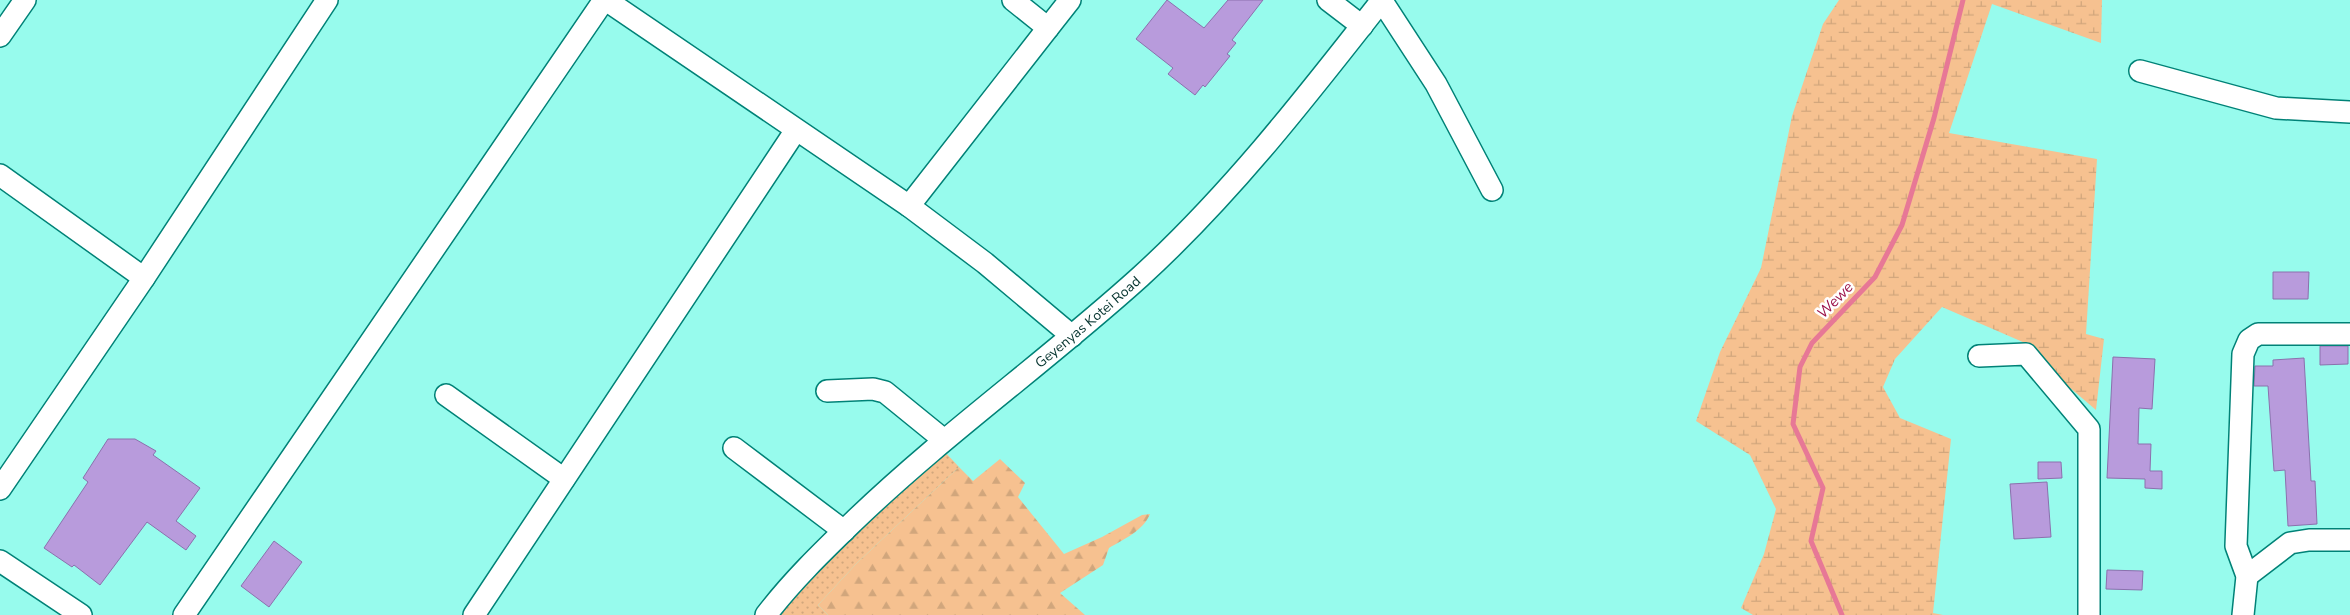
<svg xmlns="http://www.w3.org/2000/svg" width="2350" height="615" viewBox="0 0 2350 615" font-family="'Nunito Sans',sans-serif">
<style>
.grass{fill:url(#grass-dots)}
.forest{fill:url(#forest-firs)}
.wetland{fill:url(#wetland-marsh)}
.lines{fill:none;stroke-linecap:round;stroke-linejoin:round}
.stream{stroke:#e77896;stroke-width:5}
.building{fill:#b89bdc;stroke:#8b70ad}
.minor-casing{stroke:#008277;stroke-width:24}
.minor{stroke:#fff;stroke-width:21}
.labels{text-anchor:middle;dominant-baseline:central;stroke-width:5;stroke-linejoin:round;paint-order:stroke}
.street-label{font-size:14px;fill:#05332e;stroke:#fff}
.water-label{font-size:15px;font-style:italic;fill:#9c144b;stroke:#fff}
</style>
<defs>
<pattern id="grass-dots" width="8" height="8" patternUnits="userSpaceOnUse" patternTransform="scale(1.25)"><rect width="8" height="8" fill="#f6c190"/><path d="M2 2h.1M6 6h.1" fill="none" stroke="#d1a67c" stroke-width="1.8" stroke-linecap="round"/></pattern>
<pattern id="forest-firs" width="22" height="20" patternUnits="userSpaceOnUse" patternTransform="scale(1.25)"><rect width="22" height="20" fill="#f6c190"/><path d="M5 1l3.5 6h-7zM16 11l3.5 6h-7z" fill="#d1a67c"/></pattern>
<pattern id="wetland-marsh" width="20" height="14" patternUnits="userSpaceOnUse" patternTransform="scale(1.25)"><rect width="20" height="14" fill="#f6c190"/><path d="M1 5h8M5 5V1M11 12h8M15 12V8" fill="none" stroke="#d1a67c"/></pattern>
</defs>
<rect width="100%" height="100%" fill="#97fbed"/>
<path class="grass" d="M943 450 959 467 857 563 818 605 828 615H775L815 569Z"/>
<path class="forest" d="M1000 459 1025 483 1018 497 1064 554 1102 537 1142 515 1150 514C1143 531 1124 539 1109 548L1103 565 1060 593 1085 615H828L818 605 857 563 959 467 973 481Z"/>
<path class="wetland" d="M1839 0H2102L2101 43 1992 4 1949 133 2097 159 2086 334 2104 339 2096 410 2062 381 2032 346 1942 307 1895 359 1883 387 1900 418 1951 439 1933 613 1943 615H1753L1741 608 1764 554 1776 509 1750 455 1696 421 1720 352 1761 268 1792 116 1823 24Z"/>
<g class="lines">
<path class="stream" d="M1842 615 1811 541 1823 488 1793 424 1800 367 1812 343 1875 277 1902 225 1934 118 1963 0"/>
</g>
<g class="building">
<path d="M1167 0 1204 28 1228 0H1263L1232 40 1236 43 1227 54 1230 56 1205 87 1203 85 1195 95 1168 74 1173 68 1136 39Z"/>
<path d="M2273 272H2309L2308 299H2273Z"/>
<path d="M2320 346H2348V364L2320 365Z"/>
<path d="M2113 357 2155 359 2152 409 2139 408 2138 444H2151L2150 471H2162V489L2145 488V479L2107 478Z"/>
<path d="M2304 358 2311 481H2315L2317 524 2288 526 2285 470 2274 471 2268 386H2254L2255 366H2273V360Z"/>
<path d="M108 439H135L156 451 153 455 200 488 176 521 196 536 186 550 147 522 100 585 74 565 72 567 44 548 88 482 83 478Z"/>
<path d="M2038 462H2061L2062 478 2038 479Z"/>
<path d="M2047 482 2051 537 2014 539 2010 484Z"/>
<path d="M274 541 302 562 269 607 241 586Z"/>
<path d="M2107 570 2143 571 2142 590 2106 589Z"/>
</g>
<g class="lines">
<g class="minor-casing">
<g id="minor">
<path d="M606 0 909 206 985 263 1072 336"/>
<path d="M1328 0 1362 26"/>
<path d="M1382 1 1436 84 1492 190"/>
<path d="M1048 28 1070 0"/>
<path d="M0 36 25 0"/>
<path d="M2140 71 2276 108 2350 112"/>
<path d="M0 175 144 278"/>
<path d="M909 206 1048 28 1013 0"/>
<path d="M1979 356 2026 354 2089 429V615"/>
<path d="M827 391 873 389 885 392 944 440"/>
<path d="M446 395 564 479"/>
<path d="M734 448 844 531"/>
<path d="M0 489 144 278 327 0"/>
<path d="M0 561 81 615"/>
<path d="M2247 576 2290 543 2309 540H2350"/>
<path d="M184 615 604 0"/>
<path d="M474 615 796 130"/>
<path id="s1" d="M766 615C792 581 822 552 853 522 943 435 1046 362 1140 277 1231 194 1306 97 1382 0"/>
<path d="M2243 615 2247 576 2236 546 2243 354 2249 340 2258 334H2350"/>
</g>
</g>
<use href="#minor" class="minor"/>
</g>
<g class="labels">
<g class="street-label">
<text stroke="none"><textPath href="#s1" startOffset="436">Geyenyas Kotei Road</textPath></text>
</g>
<g class="water-label">
<text transform="translate(1835 300) rotate(-46)">Wewe</text>
</g>
</g>
</svg>
